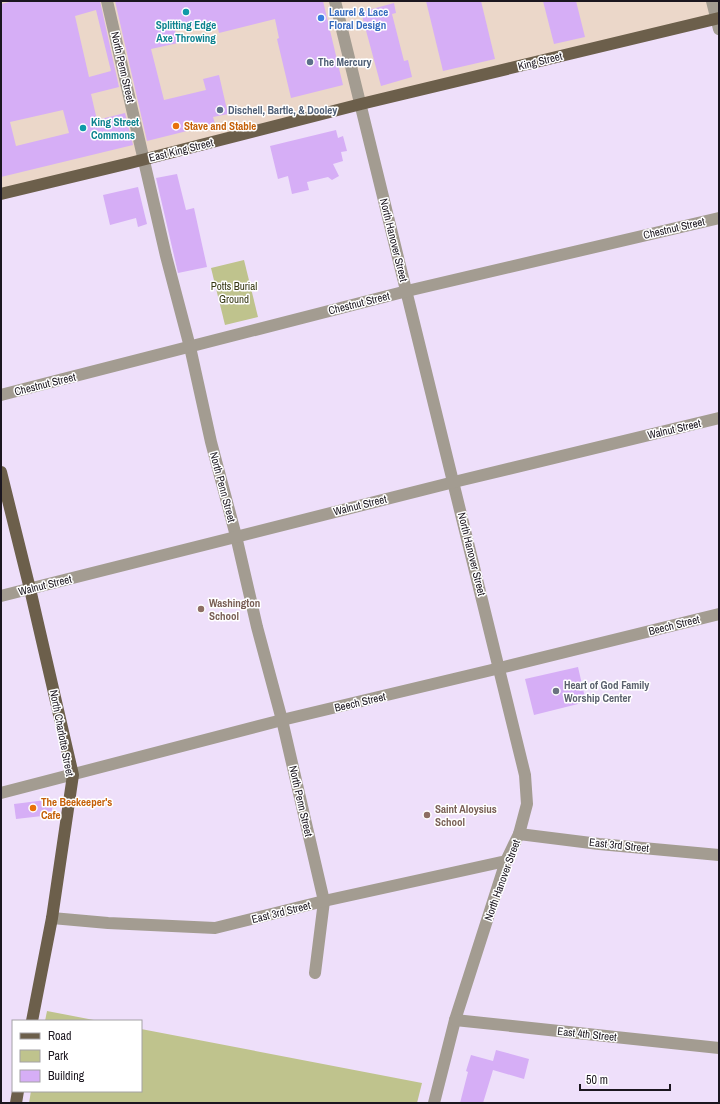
<svg xmlns="http://www.w3.org/2000/svg" width="720" height="1104" viewBox="0 0 720 1104" font-family="'Archivo Narrow',sans-serif">
<style>
.commercial{fill:#ebd7c9}
.green{fill:#bfc38d}
.building{fill:#d6aef6;fill-rule:evenodd}
.lines{fill:none;stroke-linecap:round;stroke-linejoin:round}
.minor{stroke:#a39c91;stroke-width:12}
.major{stroke:#6c5f4b;stroke-width:12}
.culture-dot{fill:#0f9aa8;stroke:#fff;stroke-width:1.5}
.shop-dot{fill:#3f7fe0;stroke:#fff;stroke-width:1.5}
.service-dot{fill:#5c6f8a;stroke:#fff;stroke-width:1.5}
.food-dot{fill:#e8710a;stroke:#fff;stroke-width:1.5}
.education-dot{fill:#8d6e63;stroke:#fff;stroke-width:1.5}
.worship-dot{fill:#6b7280;stroke:#fff;stroke-width:1.5}
.labels{text-anchor:middle;dominant-baseline:central;stroke-width:3;stroke-linejoin:round;paint-order:stroke}
.shop-label{font-size:11px;font-weight:bold;fill:#366cbe;stroke:#fff;text-anchor:start}
.culture-label{font-size:11px;font-weight:bold;fill:#0d838f;stroke:#fff}
.street-label{font-size:11px;fill:#1b161f;stroke:#fff}
.service-label{font-size:11px;font-weight:bold;fill:#4e5e75;stroke:#fff;text-anchor:start}
.food-label{font-size:11px;font-weight:bold;fill:#c56008;stroke:#fff;text-anchor:start}
.park-label{font-size:11px;fill:#353712;stroke:#fff}
.education-label{font-size:11px;font-weight:bold;fill:#785e54;stroke:#fff;text-anchor:start}
.worship-label{font-size:11px;font-weight:bold;fill:#5b616d;stroke:#fff;text-anchor:start}
</style>
<rect width="100%" height="100%" fill="#eedffa"/>
<path class="commercial" d="M1 1H719V17L1 192Z"/>
<g class="green">
<path d="M244 260 258 317 225 325 211 268Z"/>
<path d="M47 1011 99 1021H45Z"/>
<path d="M141 1029 422 1083 417 1103H29L31 1091H141Z"/>
</g>
<g class="building">
<path d="M14 1H100L119 87 91 94 97 120 125 113 133 145 1 177V4ZM96 10 111 71 89 77 75 16ZM63 110 69 133 16 146 10 122Z"/>
<path d="M115 1H323L343 85 291 98 277 39 279 38 275 19 219 33 216 21 175 30 178 43 151 49 164 100 206 90 203 79 219 75 228 114 213 117 215 124 147 141Z"/>
<path d="M426 1H481L495 59 443 71Z"/>
<path d="M543 1H576L585 37 554 44Z"/>
<path d="M394 3 396 13 392 14 404 61 408 60 412 77 381 86 361 12Z"/>
<path d="M336 130 338 138 343 136 347 151 341 152 343 161 333 164 339 176 332 180 328 177 307 182 309 190 292 194 288 176 278 179 270 146Z"/>
<path d="M177 174 186 210 194 208 207 267 178 273 156 178Z"/>
<path d="M138 187 147 224 138 227 136 218 110 225 103 195Z"/>
<path d="M578 667 586 702 534 715 525 679Z"/>
<path d="M54 799 51 815 16 819 14 804Z"/>
<path d="M496 1050 529 1059 524 1079 493 1070 483 1103H460L468 1072 466 1071 471 1055 493 1061Z"/>
</g>
<g class="lines">
<g class="minor">
<path d="M107 1 166 256 190 347 211 442 236 536 257 627 282 720 324 901 315 973"/>
<path d="M335 1 525 775 527 804 519 834 506 861 455 1020 434 1103"/>
<path d="M712 1 719 29"/>
<path d="M1 395 407 291 719 218"/>
<path d="M1 596 454 482 719 418"/>
<path d="M1 793 282 720 500 668 719 614"/>
<path d="M519 834 599 844 719 855"/>
<path d="M52 918 108 923 215 928 324 901 506 861"/>
<path d="M455 1020 719 1048"/>
</g>
<g class="major">
<path d="M1 194 130 163 361 104 719 18"/>
<path d="M1 472 30 589 73 775 52 918 32 1021"/>
<path d="M16 1103 18 1091"/>
</g>
</g>
<g class="culture-dot">
<circle cx="186" cy="12" r="4"/>
<circle cx="83" cy="128" r="4"/>
</g>
<circle class="shop-dot" cx="321" cy="18" r="4"/>
<g class="service-dot">
<circle cx="310" cy="62" r="4"/>
<circle cx="220" cy="110" r="4"/>
</g>
<g class="food-dot">
<circle cx="176" cy="126" r="4"/>
<circle cx="33" cy="808" r="4"/>
</g>
<g class="education-dot">
<circle cx="201" cy="609" r="4"/>
<circle cx="427" cy="815" r="4"/>
</g>
<circle class="worship-dot" cx="556" cy="691" r="4"/>
<g class="labels">
<g class="shop-label">
<text x="329" y="12">Laurel &amp; Lace<tspan x="329" dy="13">Floral Design</tspan></text>
</g>
<g class="culture-label">
<text x="186" y="25">Splitting Edge<tspan x="186" dy="13">Axe Throwing</tspan></text>
<text x="91" y="122" text-anchor="start">King Street<tspan x="91" dy="13">Commons</tspan></text>
</g>
<g class="street-label">
<text transform="translate(540 61) rotate(-14)">King Street</text>
<text transform="translate(123 67) rotate(77)">North Penn Street</text>
<text transform="translate(181 150) rotate(-14)">East King Street</text>
<text transform="translate(674 228) rotate(-13)">Chestnut Street</text>
<text transform="translate(394 240) rotate(76)">North Hanover Street</text>
<text transform="translate(359 303) rotate(-14)">Chestnut Street</text>
<text transform="translate(45 384) rotate(-14)">Chestnut Street</text>
<text transform="translate(674 429) rotate(-13)">Walnut Street</text>
<text transform="translate(223 487) rotate(75)">North Penn Street</text>
<text transform="translate(360 505) rotate(-14)">Walnut Street</text>
<text transform="translate(472 554) rotate(76)">North Hanover Street</text>
<text transform="translate(45 585) rotate(-14)">Walnut Street</text>
<text transform="translate(674 625) rotate(-14)">Beech Street</text>
<text transform="translate(360 702) rotate(-13)">Beech Street</text>
<text transform="translate(62 733) rotate(79)">North Charlotte Street</text>
<text transform="translate(301 801) rotate(77)">North Penn Street</text>
<text transform="translate(619 845) rotate(6)">East 3rd Street</text>
<text transform="translate(502 880) rotate(-70)">North Hanover Street</text>
<text transform="translate(281 912) rotate(-14)">East 3rd Street</text>
<text transform="translate(587 1034) rotate(6)">East 4th Street</text>
</g>
<g class="service-label">
<text x="318" y="62">The Mercury</text>
<text x="228" y="110">Dischell, Bartle, &amp; Dooley</text>
</g>
<g class="food-label">
<text x="184" y="126">Stave and Stable</text>
<text x="41" y="802">The Beekeeper's<tspan x="41" dy="13">Cafe</tspan></text>
</g>
<g class="park-label">
<text x="234" y="286">Potts Burial<tspan x="234" dy="13">Ground</tspan></text>
</g>
<g class="education-label">
<text x="209" y="603">Washington<tspan x="209" dy="13">School</tspan></text>
<text x="435" y="809">Saint Aloysius<tspan x="435" dy="13">School</tspan></text>
</g>
<g class="worship-label">
<text x="564" y="685">Heart of God Family<tspan x="564" dy="13">Worship Center</tspan></text>
</g>
</g>
<rect width="720" height="1104" fill="none" stroke="#1b161f" stroke-width="4"/>
<rect x="12" y="1020" width="130" height="72" fill="#ffffff" stroke="#a4a2a5"/>
<rect x="20" y="1033" width="20" height="6" fill="#6c5f4b" stroke="#a4a2a5"/>
<text x="48" y="1040" font-size="12" fill="#1b161f">Road</text>
<rect x="20" y="1050" width="20" height="12" fill="#bfc38d" stroke="#a4a2a5"/>
<text x="48" y="1060" font-size="12" fill="#1b161f">Park</text>
<rect x="20" y="1070" width="20" height="12" fill="#d6aef6" stroke="#a4a2a5"/>
<text x="48" y="1080" font-size="12" fill="#1b161f">Building</text>
<path d="M580 1084v6h90v-6" fill="none" stroke="#1b161f" stroke-width="2"/>
<text x="586" y="1084" font-size="12" fill="#1b161f" stroke="#ffffff" stroke-width="3" paint-order="stroke">50 m</text>
</svg>
